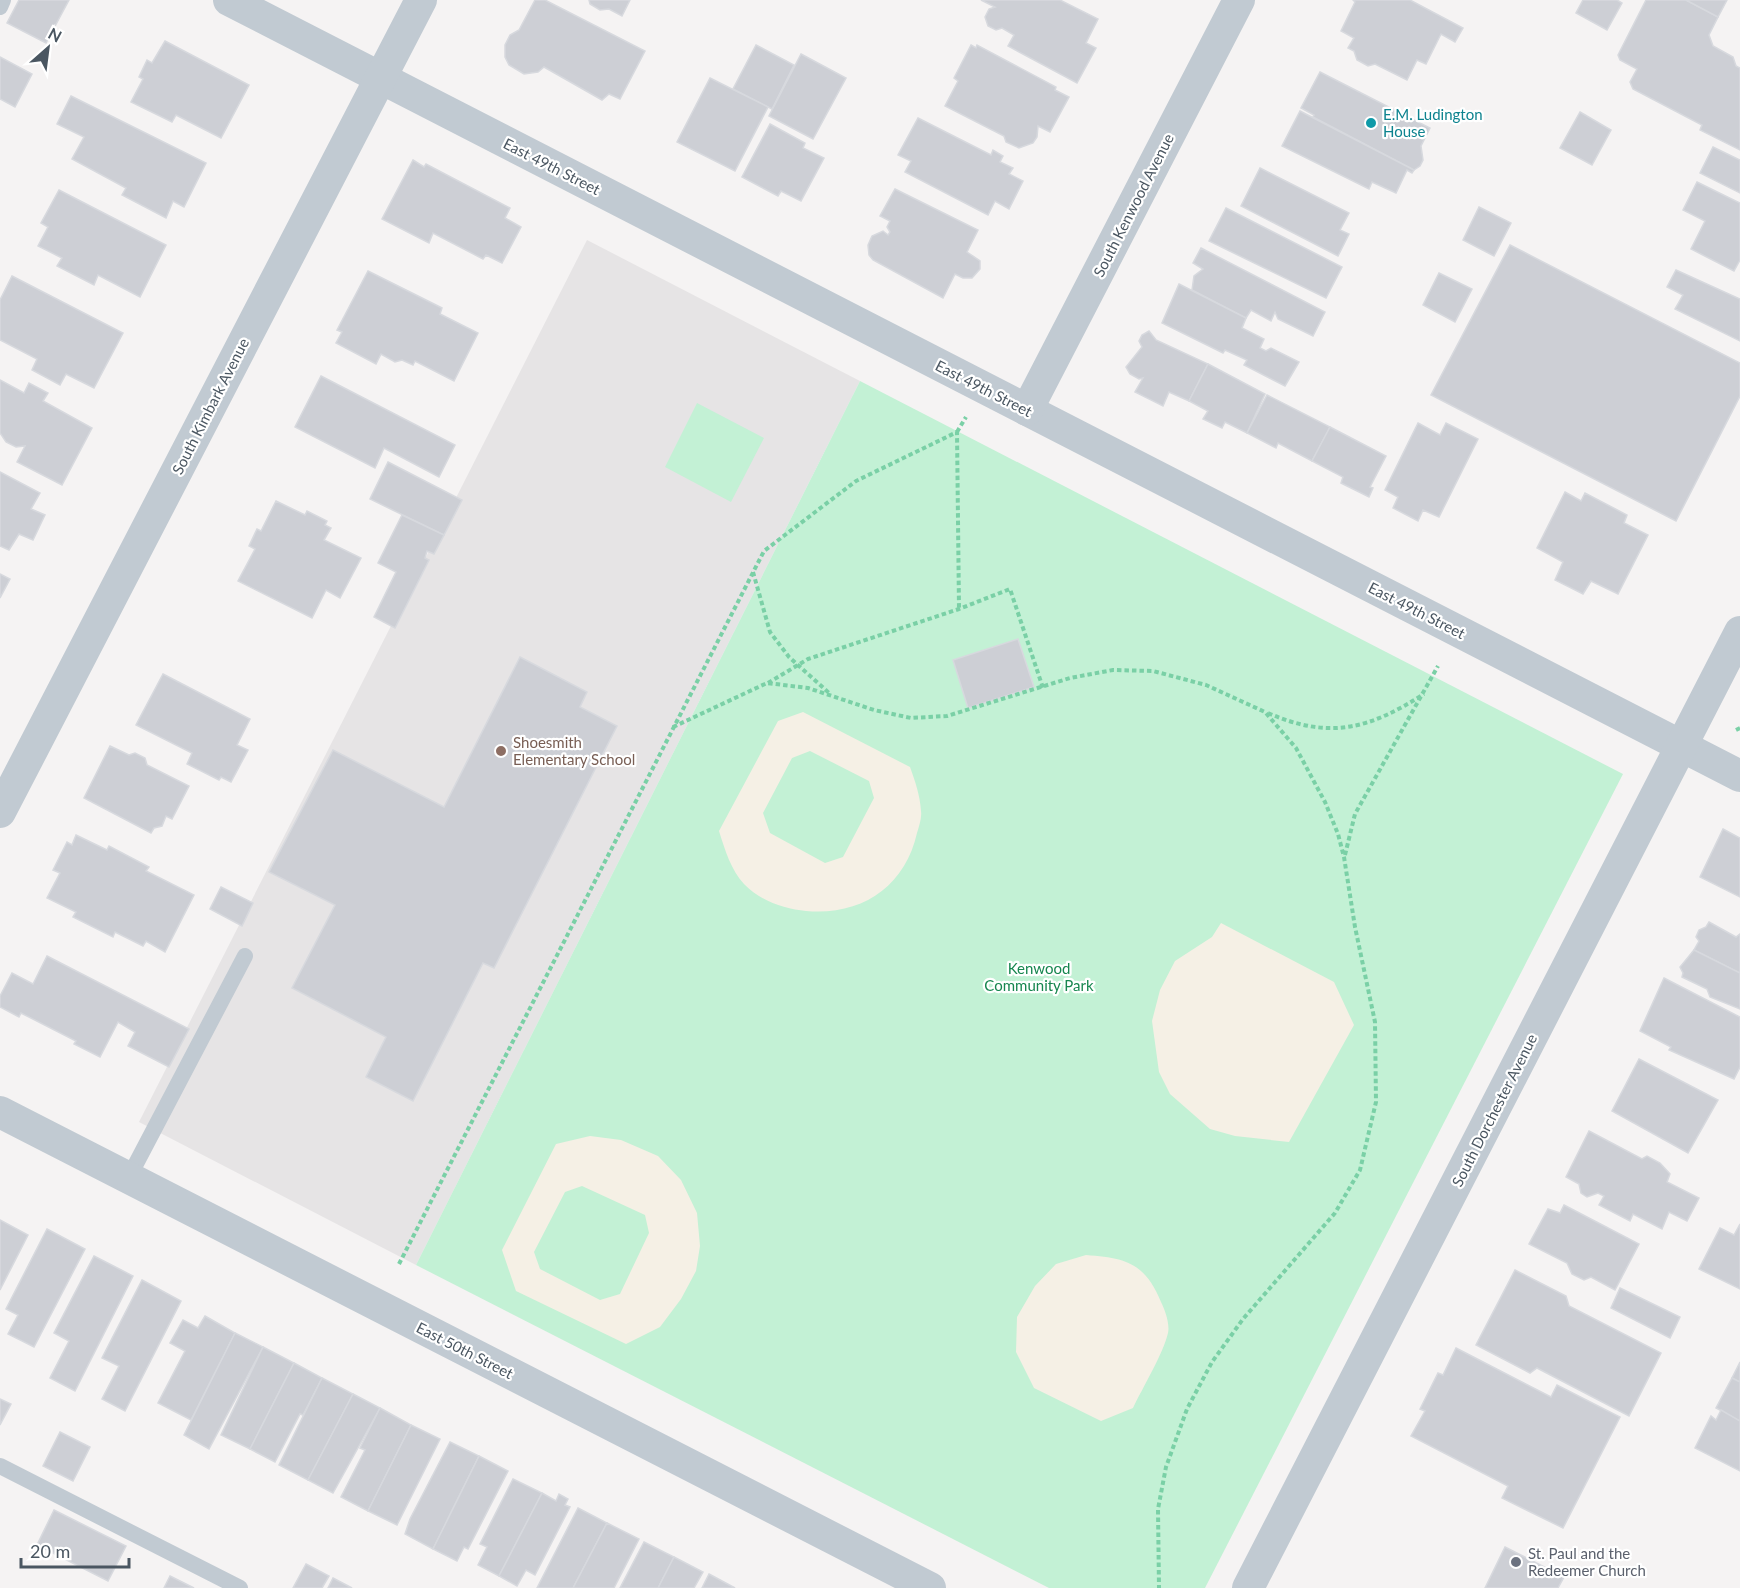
<svg xmlns="http://www.w3.org/2000/svg" width="1740" height="1588" viewBox="0 0 1740 1588" font-family="Lato,sans-serif">
<style>
.education{fill:#e6e4e5}
.green{fill:#c3f1d5}
.sand{fill:#f5f0e5;fill-rule:evenodd}
.building{fill:#cdcfd5;stroke:#d7d9de;stroke-width:1.5}
.lines{fill:none;stroke-linecap:round;stroke-linejoin:round}
.path{stroke:#7ad0a6;stroke-width:4;stroke-dasharray:4.5 3;stroke-linecap:butt}
.service{stroke:#c1cad2;stroke-width:16}
.minor{stroke:#c1cad2;stroke-width:32}
.culture-dot{fill:#0f9aa8;stroke:#fff;stroke-width:2}
.education-dot{fill:#8d6e63;stroke:#fff;stroke-width:2}
.worship-dot{fill:#6b7280;stroke:#fff;stroke-width:2}
.labels{text-anchor:middle;dominant-baseline:central;stroke-width:4.5;stroke-linejoin:round;paint-order:stroke}
.culture-label{font-size:15px;fill:#0d838f;stroke:#fff;text-anchor:start}
.street-label{font-size:15px;fill:#4a5661;stroke:#fff}
.education-label{font-size:15px;fill:#785e54;stroke:#fff;text-anchor:start}
.park-label{font-size:15px;fill:#17864f;stroke:#fff}
.worship-label{font-size:15px;fill:#5b616d;stroke:#fff;text-anchor:start}
</style>
<rect width="100%" height="100%" fill="#f5f3f3"/>
<path class="education" d="M587 240 860 381 416 1265 139 1122Z"/>
<g class="green">
<path d="M860 381 1623 774 1205 1588H1049L416 1265Z"/>
<path d="M697 403 764 438 731 502 665 467Z"/>
</g>
<g class="sand">
<path d="M803 712 910 767C915 781 920 795 921 811 922 818 919 826 917 833 905 887 861 916 806 911 785 909 760 901 744 884 731 870 725 850 719 831L778 721ZM810 751 869 781 874 798 843 857 825 863 770 833 763 813 792 758Z"/>
<path d="M1221 923 1334 982 1354 1025 1289 1142 1235 1136 1210 1129 1170 1094 1159 1072 1152 1021 1160 990 1175 961 1212 937Z"/>
<path d="M590 1136 621 1140 658 1156 681 1180 697 1213 700 1246 696 1271 681 1299 660 1327 626 1344 516 1291 502 1250 556 1144ZM582 1186 645 1215 649 1233 620 1294 600 1300 540 1269 534 1252 565 1192Z"/>
<path d="M1086 1255C1126 1258 1145 1263 1161 1302 1165 1310 1170 1324 1168 1333 1163 1354 1143 1387 1133 1408L1101 1421 1034 1388 1016 1352 1017 1317 1035 1286 1056 1264Z"/>
</g>
<g class="building">
<path d="M19 0H69L46 43 7 23Z"/>
<path d="M535 0H545L645 51 620 99 609 94 602 100 544 67 538 72 524 74 509 65 505 57V45L510 35 519 30Z"/>
<path d="M589 0H630L622 16 609 9 600 10 590 4Z"/>
<path d="M981 0H1060L1098 19 1086 43 1096 48 1077 83 1008 46 1014 35 1002 28 996 30 988 26 985 17 989 9 995 7Z"/>
<path d="M1410 0 1463 28 1455 42 1441 34 1426 64 1417 60 1407 80 1375 64 1368 66 1357 60 1354 51 1348 48 1354 38 1341 31 1355 2 1353 0Z"/>
<path d="M1583 0H1617L1622 3 1607 30 1576 13Z"/>
<path d="M1646 0H1686L1718 17 1709 35 1713 46 1733 57 1736 66 1740 68V150L1700 130 1702 125 1633 89 1630 82 1637 69 1620 60 1618 55Z"/>
<path d="M1686 0H1727L1718 17Z"/>
<path d="M165 41 249 85 221 138 176 115 172 122 131 102 143 79 139 77 147 60 152 63Z"/>
<path d="M756 45 794 65 772 109 733 89Z"/>
<path d="M971 45 976 48 977 45 1056 87 1055 90 1069 97 1050 132 1038 126 1037 137 1033 143 1019 148 1006 142 1004 136 945 106 958 81 954 78Z"/>
<path d="M801 54 846 78 813 139 769 116Z"/>
<path d="M0 57 32 74 15 107 0 99Z"/>
<path d="M1320 72 1430 128 1421 146 1423 160 1420 166 1414 170 1313 117 1314 115 1301 108Z"/>
<path d="M710 78 768 107 735 171 677 142Z"/>
<path d="M71 96 206 163 184 207 173 201 166 218 122 195 126 188 72 159 84 137 57 124Z"/>
<path d="M1300 111 1414 170 1412 173 1407 170 1396 193 1372 182 1369 189 1282 146Z"/>
<path d="M1580 112 1611 130 1592 165 1560 148Z"/>
<path d="M918 118 991 155 993 150 1003 156 1000 162 1013 168 1009 174 1023 181 1009 209 995 201 988 215 905 172 911 161 898 155Z"/>
<path d="M770 124 805 143 803 148 824 158 801 201 781 191 778 196 742 177Z"/>
<path d="M1713 147 1740 160V193L1700 173Z"/>
<path d="M413 160 424 167 426 164 510 208 505 218 521 227 502 263 486 255 483 259 433 233 429 243 382 219Z"/>
<path d="M1260 168 1349 213 1340 230 1349 234 1338 256 1241 206Z"/>
<path d="M1697 182 1740 203V260L1734 271 1691 249 1705 221 1683 210Z"/>
<path d="M895 189 978 230 967 252 980 261V269L972 278H963L955 274 943 298 873 260 869 255 868 245 872 236 883 231 888 235 890 232 887 227 890 221 880 216Z"/>
<path d="M59 190 166 245 140 297 98 275 94 285 57 266 62 258 38 246 48 227 41 223Z"/>
<path d="M1479 207 1511 223 1494 256 1463 240Z"/>
<path d="M1226 208 1342 267 1326 298 1209 241Z"/>
<path d="M1510 245 1740 363V396L1676 521 1431 395Z"/>
<path d="M1201 248 1325 312 1313 336 1278 319 1275 312 1271 321 1251 310 1246 318 1192 290 1194 276 1203 269 1193 263Z"/>
<path d="M1676 270 1740 299V341L1675 309 1683 295 1667 287Z"/>
<path d="M368 271 442 308 440 314 478 333 454 381 415 361 413 365 402 360 395 362 381 354 376 364 336 343 342 332 337 330Z"/>
<path d="M1439 273 1472 289 1455 322 1423 305Z"/>
<path d="M12 276 123 333 94 388 66 374 60 385 32 370 37 359 0 340V300Z"/>
<path d="M1179 284 1246 318 1242 328 1264 339 1260 348 1266 351 1271 348 1299 362 1285 386 1244 365 1247 360 1225 350 1223 353 1162 323Z"/>
<path d="M1149 331 1156 340 1208 364 1189 401 1169 392 1163 406 1135 392 1143 378 1139 379 1130 374 1126 367 1142 347 1139 341 1142 335Z"/>
<path d="M1208 364 1265 394 1247 433 1225 422 1222 428 1203 419 1208 411 1189 401Z"/>
<path d="M321 376 455 445 439 477 384 448 375 468 295 427Z"/>
<path d="M0 380 24 393 29 383 48 393 43 401 92 428 62 485 17 462 25 446 16 447 6 442 0 433Z"/>
<path d="M1267 395 1330 427 1312 461 1278 443 1276 448 1247 433Z"/>
<path d="M1418 423 1440 435 1446 423 1478 439 1439 517 1423 510 1418 521 1393 508 1398 497 1385 490Z"/>
<path d="M1330 427 1386 456 1370 487 1373 488 1369 497 1341 483 1343 477 1312 461Z"/>
<path d="M388 462 462 500 444 535 370 499Z"/>
<path d="M0 472 40 493 31 509 45 515 33 540 19 534 9 550 0 546Z"/>
<path d="M1565 492 1581 501 1585 493 1627 515 1624 523 1648 535 1618 594 1591 581 1583 594 1555 580 1563 562 1537 548Z"/>
<path d="M276 501 305 515 307 511 327 521 325 525 331 528 324 540 361 558 340 598 326 590 312 618 238 581 255 549 249 546 257 529 261 531Z"/>
<path d="M402 515 444 535 434 554 427 551 425 558 429 560 395 628 374 617 396 572 378 563Z"/>
<path d="M0 574 10 579 0 598Z"/>
<path d="M1018 639 1034 687 968 708 953 660Z"/>
<path d="M520 657 587 692 580 707 617 726 494 968 483 963 413 1101 366 1077 386 1037 292 988 335 905 269 872 333 750 444 807Z"/>
<path d="M163 674 250 719 237 745 248 750 231 782 221 777 219 780 187 764 192 753 136 725Z"/>
<path d="M110 746 129 755 135 753 145 758 147 765 189 786 172 819 166 816 162 826 154 828 151 833 84 798Z"/>
<path d="M1723 829 1740 838V897L1700 877Z"/>
<path d="M76 835 107 850 109 846 149 867 146 871 194 895 165 952 146 941 143 946 115 932 113 937 73 917 76 912 47 898 60 873 53 870 67 842 72 845Z"/>
<path d="M221 887 253 903 242 926 210 909Z"/>
<path d="M1709 922 1736 937 1740 934V973L1694 950 1699 941 1696 937 1699 930 1706 927Z"/>
<path d="M1694 950 1740 973V1009L1710 997 1707 989 1682 977 1683 973 1680 967Z"/>
<path d="M47 956 189 1029 169 1067 128 1046 135 1032 118 1022 100 1057 74 1044 76 1041 21 1013 19 1017 0 1007V996L12 973 33 984Z"/>
<path d="M1664 978 1740 1017V1067L1734 1079 1669 1050 1671 1047 1640 1031Z"/>
<path d="M1639 1059 1718 1100 1688 1153 1612 1111Z"/>
<path d="M1589 1131 1642 1159 1647 1156 1660 1163 1670 1174 1667 1182 1699 1198 1687 1221 1669 1212 1662 1229 1633 1214 1630 1221 1599 1205 1604 1196 1598 1193 1587 1197 1581 1193 1579 1184 1566 1177Z"/>
<path d="M1564 1205 1639 1244 1615 1290 1591 1277 1584 1280 1572 1274 1567 1263 1529 1244 1548 1209 1560 1213Z"/>
<path d="M0 1220 28 1235 0 1290Z"/>
<path d="M1740 1224V1289L1699 1269 1720 1228 1734 1235Z"/>
<path d="M47 1229 85 1249 34 1347 8 1334 18 1315 6 1309Z"/>
<path d="M94 1256 133 1276 75 1391 50 1378 69 1341 54 1333Z"/>
<path d="M1515 1270 1566 1296 1569 1306 1661 1353 1629 1416 1537 1368 1530 1373 1476 1345Z"/>
<path d="M142 1280 181 1301 125 1411 102 1399 119 1366 102 1358Z"/>
<path d="M1620 1288 1680 1317 1670 1338 1611 1308Z"/>
<path d="M205 1316 235 1333 191 1420 158 1403 185 1351 170 1343 183 1320 198 1328Z"/>
<path d="M235 1333 263 1347 209 1449 184 1435Z"/>
<path d="M263 1347 294 1363 250 1449 221 1435Z"/>
<path d="M1456 1348 1551 1397 1557 1385 1620 1417 1563 1528 1502 1498 1508 1486 1411 1436 1425 1411 1420 1409 1438 1373 1443 1375Z"/>
<path d="M1740 1362V1382L1732 1378Z"/>
<path d="M294 1363 322 1378 303 1415 300 1414 275 1462 250 1449Z"/>
<path d="M322 1378 353 1394 308 1480 279 1465Z"/>
<path d="M1732 1378 1740 1382V1421L1716 1408Z"/>
<path d="M353 1394 380 1408 333 1493 308 1480Z"/>
<path d="M0 1399 11 1404 0 1425Z"/>
<path d="M380 1408 411 1425 368 1511 341 1497 365 1450 360 1448Z"/>
<path d="M1721 1410 1740 1421V1471L1695 1448 1711 1416 1716 1420Z"/>
<path d="M411 1425 440 1439 397 1525 368 1511Z"/>
<path d="M60 1432 90 1447 73 1481 43 1466Z"/>
<path d="M450 1442 479 1456 433 1549 405 1534 410 1519Z"/>
<path d="M479 1456 508 1471 468 1549 464 1547 457 1561 433 1549Z"/>
<path d="M513 1479 542 1493 499 1576 478 1565 487 1547 480 1544Z"/>
<path d="M542 1493 556 1501 559 1494 568 1499 565 1505 570 1507 535 1575 526 1570 517 1586 499 1576Z"/>
<path d="M578 1508 607 1523 573 1588H537Z"/>
<path d="M54 1510 126 1546 108 1581 37 1545Z"/>
<path d="M607 1523 639 1539 614 1588H573Z"/>
<path d="M644 1542 674 1557 658 1588H620Z"/>
<path d="M1505 1547 1564 1577 1558 1588H1485Z"/>
<path d="M674 1557 703 1572 694 1588H658Z"/>
<path d="M306 1564 329 1576 322 1588H293Z"/>
<path d="M709 1574 735 1588H702Z"/>
<path d="M170 1576 194 1588H164Z"/>
<path d="M333 1578 352 1588H328Z"/>
</g>
<g class="lines">
<g class="path">
<path d="M957 432 966 417"/>
<path d="M753 572 770 632 789 657 829 693"/>
<path d="M768 683 808 659 959 609 1010 589 1043 688"/>
<path d="M1268 713C1330 740 1369 729 1424 694"/>
<path d="M673 727 767 683 808 688 874 710 911 718 947 716 1070 678 1113 670 1153 671 1206 685 1265 712 1296 748 1325 802 1338 834 1344 857 1355 927 1375 1022 1376 1102 1360 1170 1335 1213 1243 1319 1212 1362 1187 1409 1166 1467 1158 1509 1159 1588"/>
<path d="M1736 730 1740 728"/>
<path d="M1345 855 1355 814 1438 666"/>
<path d="M399 1264 764 551 856 481 957 432 959 609"/>
</g>
<g class="service">
<path d="M0 7 3 0"/>
<path d="M129 1177 245 956"/>
<path d="M0 1466 240 1588"/>
</g>
<g class="minor">
<path d="M229 0 1740 776"/>
<path d="M1027 410 1239 0"/>
<path d="M0 812 421 0"/>
<path d="M0 1112 930 1588"/>
<path d="M1248 1588 1740 632"/>
</g>
</g>
<circle class="culture-dot" cx="1371" cy="123" r="6"/>
<circle class="education-dot" cx="501" cy="751" r="6"/>
<circle class="worship-dot" cx="1516" cy="1562" r="6"/>
<g class="labels">
<g class="culture-label">
<text x="1383" y="114">E.M. Ludington<tspan x="1383" dy="17">House</tspan></text>
</g>
<g class="street-label">
<text transform="translate(552 166) rotate(27)">East 49th Street</text>
<text transform="translate(1133 205) rotate(-63)">South Kenwood Avenue</text>
<text transform="translate(984 388) rotate(27)">East 49th Street</text>
<text transform="translate(210 406) rotate(-63)">South Kimbark Avenue</text>
<text transform="translate(1417 610) rotate(27)">East 49th Street</text>
<text transform="translate(1494 1110) rotate(-63)">South Dorchester Avenue</text>
<text transform="translate(465 1350) rotate(27)">East 50th Street</text>
</g>
<g class="education-label">
<text x="513" y="742">Shoesmith<tspan x="513" dy="17">Elementary School</tspan></text>
</g>
<g class="park-label">
<text x="1039" y="968">Kenwood<tspan x="1039" dy="17">Community Park</tspan></text>
</g>
<g class="worship-label">
<text x="1528" y="1553">St. Paul and the<tspan x="1528" dy="17">Redeemer Church</tspan></text>
</g>
</g>
<g transform="translate(48 48) rotate(28)" stroke="#ffffff" stroke-width="4.5" paint-order="stroke">
<path d="M0-4.5L10 22L0 15L-10 22Z" fill="#4a5661"/>
<text y="-9" font-size="16" font-weight="bold" text-anchor="middle" fill="#4a5661">N</text>
</g>
<path d="M21 1558v9h108v-9" fill="none" stroke="#4a5661" stroke-width="3"/>
<text x="30" y="1558" font-size="18" fill="#4a5661" stroke="#ffffff" stroke-width="4.5" paint-order="stroke">20 m</text>
</svg>
